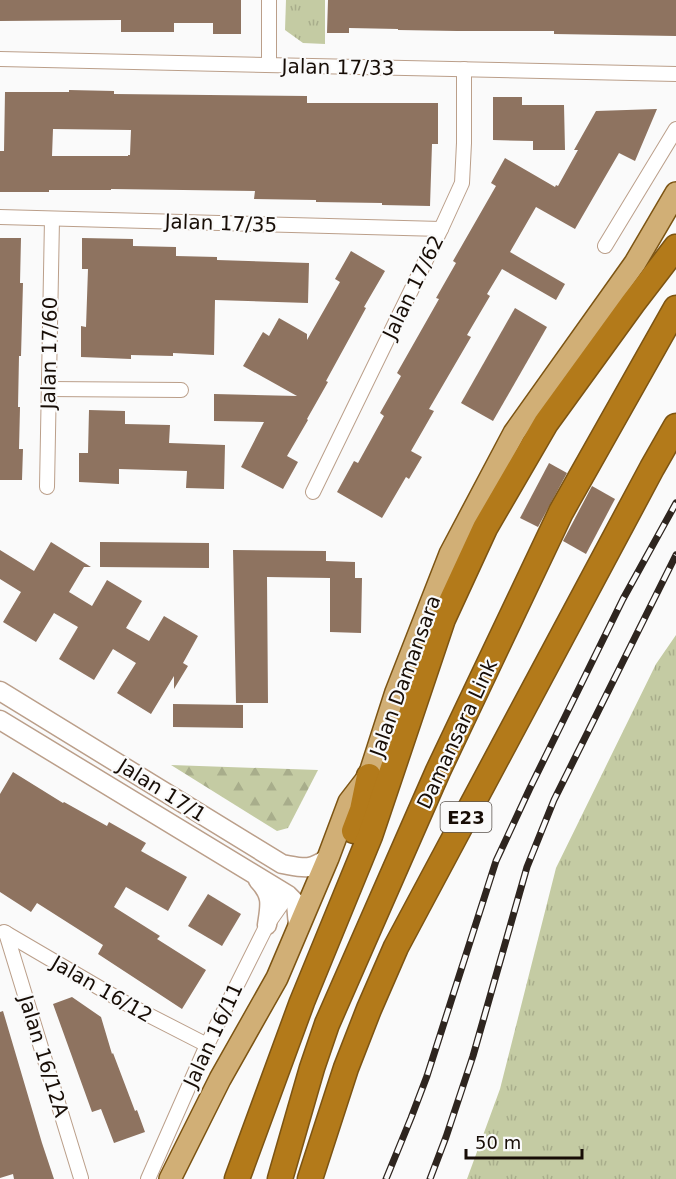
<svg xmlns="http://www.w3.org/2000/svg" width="676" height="1179" viewBox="0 0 676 1179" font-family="'DejaVu Sans',sans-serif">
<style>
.grass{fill:url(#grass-tufts)}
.forest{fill:url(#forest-firs)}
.building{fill:#8e7360;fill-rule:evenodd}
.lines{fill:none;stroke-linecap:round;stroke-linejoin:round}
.street-casing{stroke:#bb9f8a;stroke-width:16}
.secondary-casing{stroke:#bb9f8a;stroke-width:21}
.primary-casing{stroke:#7c5413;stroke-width:24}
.highway-casing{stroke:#7c5413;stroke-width:27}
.street{stroke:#fff;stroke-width:14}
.secondary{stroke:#fff;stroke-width:18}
.primary{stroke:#d1af76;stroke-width:21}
.highway{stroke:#b37a1a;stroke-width:24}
.rail-casing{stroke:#2e251f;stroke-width:7}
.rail{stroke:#fafafa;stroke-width:4.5;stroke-dasharray:14;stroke-linecap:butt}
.labels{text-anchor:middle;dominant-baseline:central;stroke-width:4.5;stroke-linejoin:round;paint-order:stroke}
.shield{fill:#fafafa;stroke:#5b544f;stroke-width:1.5}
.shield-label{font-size:18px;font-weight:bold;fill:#170d06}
.street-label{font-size:20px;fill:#170d06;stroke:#fafafa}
</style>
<defs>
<pattern id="grass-tufts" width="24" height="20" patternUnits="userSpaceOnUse" patternTransform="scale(1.5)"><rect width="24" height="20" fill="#c4cba3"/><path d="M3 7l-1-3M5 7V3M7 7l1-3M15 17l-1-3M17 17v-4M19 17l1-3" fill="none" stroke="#a8ad8b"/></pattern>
<pattern id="forest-firs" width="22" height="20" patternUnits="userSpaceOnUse" patternTransform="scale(1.5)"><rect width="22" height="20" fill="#c4cba3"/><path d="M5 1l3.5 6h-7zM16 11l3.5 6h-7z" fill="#a8ad8b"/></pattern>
</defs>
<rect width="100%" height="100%" fill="#fafafa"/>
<g class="grass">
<path d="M286 0H325V44L303 43 285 30Z"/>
<path d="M676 635V1179H467L500 1089 556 868 656 664Z"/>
</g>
<path class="forest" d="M171 765 318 770 288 828 277 831Z"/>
<g class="building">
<path d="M0 0H241V34H213V23H174V32H121V20L0 21Z"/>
<path d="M328 0H676V36L554 34V31H457L398 30V29L349 28V33H327Z"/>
<path d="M69 90 114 91V94L307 96V103H438V144H432L430 206 382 205V203L316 202V200L254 199 255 191 111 189V190H49V192H0V151H4L5 92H69ZM53 129 131 130 130 155H128V156H52Z"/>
<path d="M493 97H522V105H564L565 150H533V141L493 140Z"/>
<path d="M657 109 635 161 619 153 575 229 536 207 510 252 565 284 556 300 502 269 487 294 490 296 467 335 471 337 429 409 434 411 411 451 422 457 409 479 406 477 382 518 337 492 354 461 358 463 384 416 380 413 401 376 397 373 439 299 436 298 456 263 453 261 496 186 491 183 505 158 555 187 556 185 558 186 578 150H574L596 111Z"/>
<path d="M0 238H21L20 283H23L21 356H19L18 407H20L19 449H23L22 480H0Z"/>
<path d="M82 238 133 239V246L176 247V256L217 257V260L309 263 308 303 215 300 214 355 173 353V356L131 355V359L81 357V326L86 327 88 269H82Z"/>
<path d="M351 251 385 271 364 307 366 308 326 381 328 382 307 419 308 420 287 456 298 462 283 489 241 467 264 422 214 421V394L297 396 243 366 263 332 269 336 279 318 307 334V340L340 282 335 279Z"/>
<path d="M515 308 547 327 493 421 461 403Z"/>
<path d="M89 410 125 411V424L170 425 169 443 225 445 224 489 186 488 187 471 119 469V484L79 482V453H88Z"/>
<path d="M549 463 567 473 538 527 520 518Z"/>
<path d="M592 486 615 499 586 554 563 541Z"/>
<path d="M51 542 91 567H84L69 592 92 606 107 580 142 601 126 628 149 641 164 616 198 636 183 663 188 666 174 689V676L151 714 117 693 136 663 113 649 94 680 59 659 78 627 54 613 36 642 3 622 21 592 0 579V550L34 571Z"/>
<path d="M100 542 209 543V568L100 567Z"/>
<path d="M233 550 326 551V561L355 562V578H362L361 633 330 632V578L267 577 268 703H236Z"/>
<path d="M173 704 243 705V728L173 727Z"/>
<path d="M13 772 63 803 64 802 107 826 109 822 146 843 141 851 187 877 168 911 126 887 114 907 160 936 157 939 206 970 182 1009 98 954 103 945 37 903 31 912 0 892V794Z"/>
<path d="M208 894 241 914 222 946 188 926Z"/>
<path d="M72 997 101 1017 112 1054 113 1053 135 1111 137 1110 145 1132 114 1143 101 1109 92 1112 53 1004Z"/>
<path d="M3 1011 42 1143 54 1179H14L13 1174 0 1178V1012Z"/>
</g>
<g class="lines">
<g class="street-casing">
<g id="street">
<path d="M269 0V65"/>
<path d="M0 59 676 74"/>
<path d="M0 217 441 229"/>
<path d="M605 246 676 129"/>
<path d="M49 389 181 390"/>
<path d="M47 487 52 219"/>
<path d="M313 492 441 229 462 183 464 143V69"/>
<path d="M4 932 127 1004 207 1045"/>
<path d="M6 933 81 1178"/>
<path d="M148 1179 207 1045 267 925 288 895"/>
</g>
</g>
<g class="secondary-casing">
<g id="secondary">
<path d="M0 691 282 864C304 868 309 871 328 858"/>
<path d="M0 720 288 895 296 903 298 926"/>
<path d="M258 880C273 896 270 905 267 925"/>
</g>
</g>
<g class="primary-casing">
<path id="primary" d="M170 1179 220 1079 277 978 328 858 349 802 369 776 396 692 450 554 514 433 635 263 676 193"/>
</g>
<g class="highway-casing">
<g id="highway">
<path d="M354 831 362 810 369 776"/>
<path d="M237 1179 302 1002 370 836 443 619 485 528 546 423 633 303 676 247"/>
<path d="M280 1179 312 1068 327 1024 438 771 561 512 676 308"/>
<path d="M310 1179 346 1068 369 1009 396 947 652 468 676 426"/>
</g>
</g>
<use href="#street" class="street"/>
<use href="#secondary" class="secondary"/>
<use href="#primary" class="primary"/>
<use href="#highway" class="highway"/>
<g class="rail-casing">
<g id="rail">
<path d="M386 1179 411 1118 427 1076 496 861 530 788 623 599 676 503"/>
<path d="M430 1179 446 1137 473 1056 527 867 554 800 676 555"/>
</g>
</g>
<use href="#rail" class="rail"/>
</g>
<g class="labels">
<rect class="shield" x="440.5" y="802" width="51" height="30" rx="4.5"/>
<g class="shield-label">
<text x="466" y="817">E23</text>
</g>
<g class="street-label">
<text transform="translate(338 67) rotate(1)">Jalan 17/33</text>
<text transform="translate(221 223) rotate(2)">Jalan 17/35</text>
<text transform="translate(413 287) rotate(-64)">Jalan 17/62</text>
<text transform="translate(49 353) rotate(-89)">Jalan 17/60</text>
<text transform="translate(405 676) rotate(-70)">Jalan Damansara</text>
<text transform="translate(457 734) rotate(-65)">Damansara Link</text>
<text transform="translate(162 790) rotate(32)">Jalan 17/1</text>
<text transform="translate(102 989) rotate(30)">Jalan 16/12</text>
<text transform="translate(213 1035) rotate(-65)">Jalan 16/11</text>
<text transform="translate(44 1056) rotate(73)">Jalan 16/12A</text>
</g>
</g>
<path d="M466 1149v9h116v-9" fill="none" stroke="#170d06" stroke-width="3"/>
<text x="475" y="1149" font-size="18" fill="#170d06" stroke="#fafafa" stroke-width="4.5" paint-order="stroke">50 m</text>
</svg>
